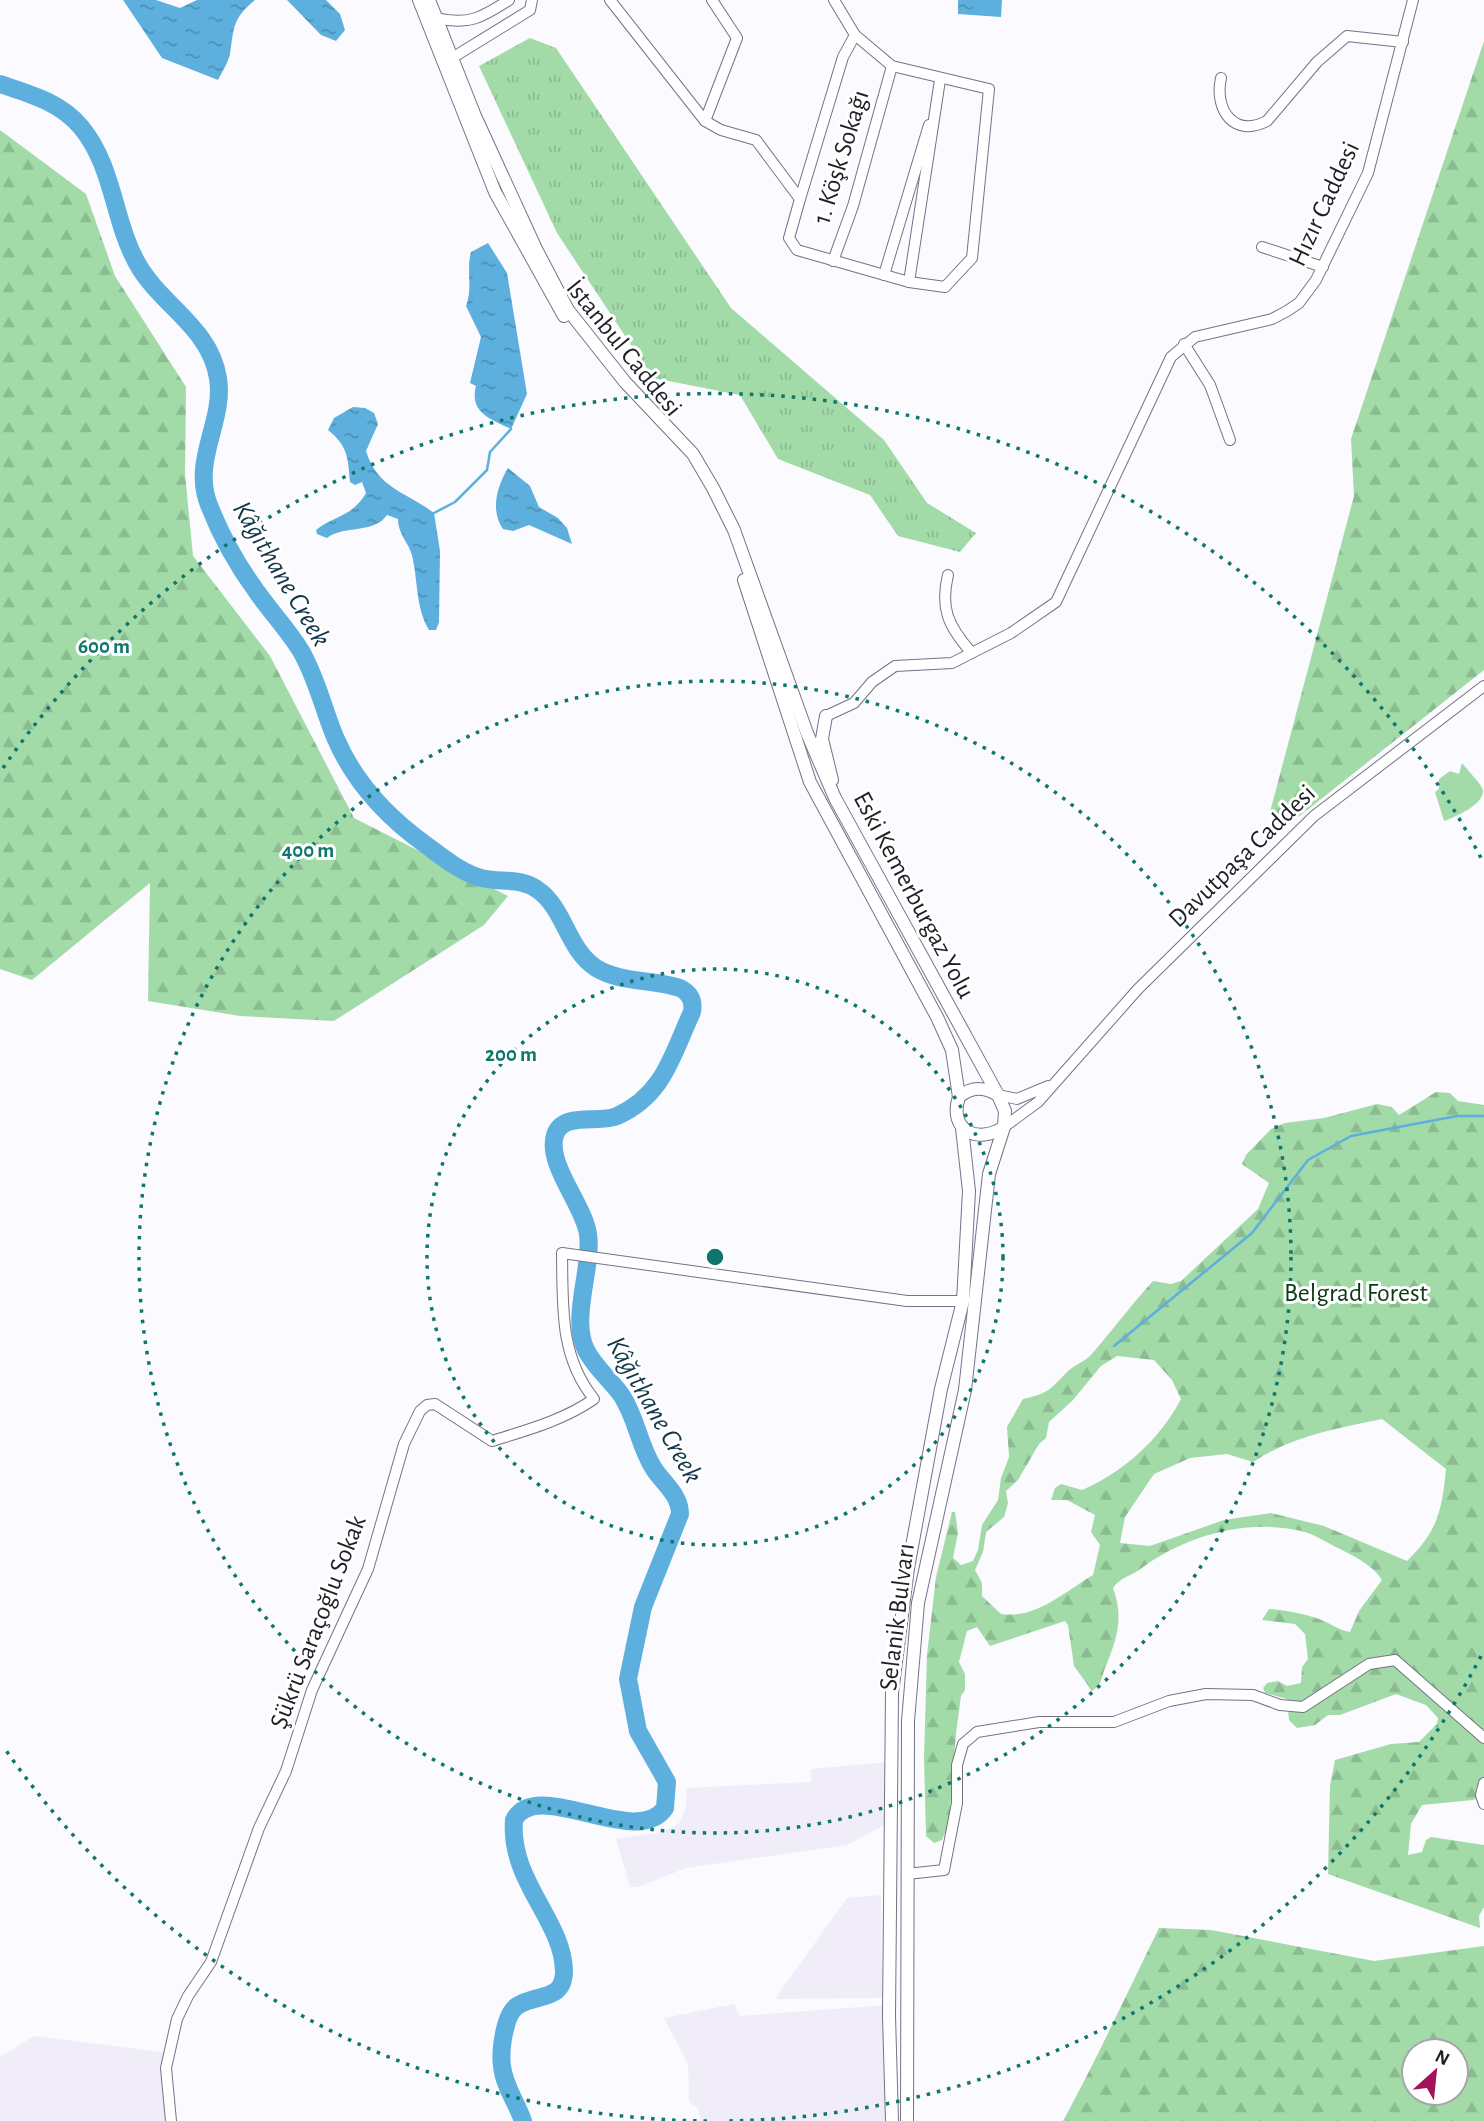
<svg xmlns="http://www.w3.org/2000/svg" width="1484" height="2121" viewBox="0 0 1484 2121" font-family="'Alegreya Sans',sans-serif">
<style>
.built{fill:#f0edf9}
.grass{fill:url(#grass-tufts)}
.forest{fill:url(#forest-firs);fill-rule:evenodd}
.garden{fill:#a2daa8}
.water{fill:url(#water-ripples)}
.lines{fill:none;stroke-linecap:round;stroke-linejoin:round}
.stream{stroke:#5db0de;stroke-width:2.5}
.river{stroke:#5db0de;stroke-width:18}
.minor-casing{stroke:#767285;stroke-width:12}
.major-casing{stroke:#767285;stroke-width:14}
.minor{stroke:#fff;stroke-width:10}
.major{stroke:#fff;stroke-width:12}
.ring{fill:none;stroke:#0f766e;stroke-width:3.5;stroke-dasharray:3.5 7}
.labels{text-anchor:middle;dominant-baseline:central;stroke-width:6;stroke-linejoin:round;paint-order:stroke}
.street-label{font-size:26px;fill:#201f26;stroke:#fff}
.park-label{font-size:26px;fill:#0b3b16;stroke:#fff}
.water-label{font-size:28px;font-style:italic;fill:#12374b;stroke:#fff}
.centre{fill:#0f766e;stroke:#fff;stroke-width:3.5}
.ring-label{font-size:21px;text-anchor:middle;font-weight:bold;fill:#0f766e;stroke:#fff;stroke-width:6;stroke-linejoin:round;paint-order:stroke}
</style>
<defs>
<pattern id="grass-tufts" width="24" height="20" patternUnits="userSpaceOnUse" patternTransform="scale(1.75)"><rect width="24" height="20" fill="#a2daa8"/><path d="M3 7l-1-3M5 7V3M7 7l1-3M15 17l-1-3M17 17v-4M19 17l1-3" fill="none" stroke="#8bbb90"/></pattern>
<pattern id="forest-firs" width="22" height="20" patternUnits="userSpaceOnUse" patternTransform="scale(1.75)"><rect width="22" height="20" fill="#a2daa8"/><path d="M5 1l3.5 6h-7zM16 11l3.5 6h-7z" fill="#8bbb90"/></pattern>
<pattern id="water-ripples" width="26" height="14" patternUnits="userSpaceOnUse" patternTransform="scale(1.75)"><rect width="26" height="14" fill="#5db0de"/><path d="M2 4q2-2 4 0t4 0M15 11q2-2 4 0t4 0" fill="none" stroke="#4c8fb4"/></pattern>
</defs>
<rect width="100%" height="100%" fill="#fbfaff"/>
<g class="built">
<path d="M888 1762 890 1822 847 1845 686 1868 638 1887H630L616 1839 663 1832 679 1823 686 1808 687 1788 811 1782V1769Z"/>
<path d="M881 1895 882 1998 775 1999 847 1898Z"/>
<path d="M734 2004 740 2016 887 2005 886 2121H701L697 2107 689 2102 688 2064 664 2018Z"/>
<path d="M34 2036 169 2053 165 2121H0V2057Z"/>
</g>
<path class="grass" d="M530 38 556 48 731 308 884 440 927 503 976 533 960 552 898 536 870 495 778 459 740 395 653 378 557 233 479 66Z"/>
<g class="forest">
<path d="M1484 41V670L1287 826 1270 812 1354 496 1351 439Z"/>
<path d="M0 130 86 194 115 276 186 387 185 474 193 556 270 656 354 818 508 896 484 925 334 1021 240 1016 148 1001 150 883 32 980 0 969Z"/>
<path d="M1436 1092 1450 1093 1458 1101 1484 1105V1795L1473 1800 1422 1805 1411 1824 1408 1855 1422 1852 1426 1840 1431 1837 1484 1845V1907L1479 1916 1480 1928 1328 1874 1330 1786 1335 1760 1391 1744 1419 1742 1437 1724 1438 1718 1426 1705 1396 1694 1340 1715H1328L1315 1725 1297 1728 1289 1720 1287 1699 1265 1693 1263 1688 1267 1683 1278 1681 1287 1686 1301 1683 1302 1667 1308 1659 1305 1634 1295 1624 1262 1620 1269 1609C1282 1610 1306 1614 1319 1619 1330 1623 1338 1630 1350 1632L1359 1611 1382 1580C1373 1565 1355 1557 1340 1549 1327 1543 1315 1534 1301 1531 1246 1518 1184 1536 1139 1570 1129 1577 1121 1577 1113 1588 1124 1618 1117 1639 1105 1668 1101 1679 1102 1684 1092 1691L1074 1666 1068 1625 1065 1621 990 1646 977 1627 967 1631 959 1662 965 1674V1690L961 1696 956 1733 949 1823 942 1840 934 1843 926 1836 924 1758 927 1655 936 1577 952 1512H955L958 1533 953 1558 961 1565 973 1561 978 1550 982 1525 998 1500 1001 1478 1009 1457 1007 1427 1023 1399C1050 1393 1050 1389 1068 1371 1074 1365 1084 1362 1090 1356 1112 1331 1130 1306 1153 1281L1171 1284 1181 1281 1258 1209 1269 1183 1242 1164 1246 1155 1271 1129 1285 1123 1324 1118 1377 1104 1392 1107 1399 1115ZM1117 1356 1154 1360 1172 1380 1181 1399C1160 1439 1124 1472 1082 1490L1061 1484 1055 1488 1051 1500H1067L1095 1515 1091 1532 1100 1545 1093 1575C1064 1592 1037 1619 1001 1614L982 1596V1583L975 1570 983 1552 986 1532 1004 1517 1008 1503 1006 1491 1018 1480 1039 1444 1046 1438 1049 1422 1073 1400 1101 1366ZM1382 1419 1446 1469C1442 1510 1438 1531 1407 1561L1324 1526 1271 1513 1224 1520 1150 1546 1120 1543 1125 1517 1154 1474 1190 1458 1227 1454 1253 1462C1290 1437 1337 1428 1382 1419Z"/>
<path d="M1159 1928 1211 1930 1374 1961 1484 1946V2121H1063C1098 2057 1127 1993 1159 1928ZM1414 2051H1456V2093H1414Z"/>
</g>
<path class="garden" d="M1462 763C1468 771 1479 781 1483 790 1484 805 1455 817 1444 821L1435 792 1439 789V779L1450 771 1459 774Z"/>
<g class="water">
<path d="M123 0H156L180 8 197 0H255C232 19 234 28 230 54 228 63 222 72 218 80L162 58Z"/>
<path d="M287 0H326L340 14 345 30 336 41 321 35Z"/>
<path d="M958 0H1002L1001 17 958 14Z"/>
<path d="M488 243 507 273 527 394 511 429C491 419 469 413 476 386L470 383 481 337 466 306C473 288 466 270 471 252Z"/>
<path d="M353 407 365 408 374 413 378 424 366 451C378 489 405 491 434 513L440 551 439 622 436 630H429C416 608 418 584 413 560 411 544 398 536 398 519L387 515C374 534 344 525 327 538L317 534 316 530C335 515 352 517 366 493L362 482 355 485 350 482C348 458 348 446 328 430L334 418Z"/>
<path d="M508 468 530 486 539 507 558 518 567 528 572 544 529 525 513 531 503 529C490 511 497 486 508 468Z"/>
</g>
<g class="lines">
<g class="stream">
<path d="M434 513 455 502 487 470 490 452 511 429"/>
<path d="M1114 1346 1252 1233 1308 1160 1351 1136 1457 1116H1484"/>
</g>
<path class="river" d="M0 84C30 94 60 102 81 127 114 167 113 220 137 263 160 305 210 327 218 378 225 422 191 460 209 505 221 536 237 565 257 592 271 612 288 630 301 651 317 679 323 708 335 737 354 782 387 817 426 845 441 856 459 871 478 877 499 884 519 876 538 890 565 909 567 949 596 968 621 983 652 979 680 988 690 993 694 1001 692 1012 672 1055 664 1095 617 1116 600 1124 563 1111 555 1135 546 1164 584 1205 588 1234 593 1268 570 1317 586 1350 595 1368 611 1380 622 1396 637 1419 639 1446 654 1469 664 1484 680 1495 680 1514L643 1607 628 1679 638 1731 667 1782 665 1808C637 1850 536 1776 514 1820 509 1881 563 1920 564 1971 564 2002 536 1993 517 2006 504 2015 500 2052 502 2066 504 2086 517 2103 523 2121"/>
<g class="minor-casing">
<g id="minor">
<path d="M610 0 705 121 721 130 756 140 800 199 789 238 797 250 909 282 945 287 972 258 989 89 892 66 855 35 834 0"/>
<path d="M437 18C468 26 483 17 509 0"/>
<path d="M452 58 530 10 532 0"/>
<path d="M1221 78C1214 110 1234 138 1267 121L1317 62 1347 36 1403 42"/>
<path d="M705 121 737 38 712 0"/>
<path d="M800 199 843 57 855 35"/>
<path d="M1262 247 1323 267"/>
<path d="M833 261 853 206 892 66"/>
<path d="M884 275 929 125"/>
<path d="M909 282 940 80"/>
<path d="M1184 344 1210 385 1230 440"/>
<path d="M948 575C940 608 948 626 971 652"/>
<path d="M826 716 854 703 872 682 895 666 952 663 1011 633 1056 602 1171 357 1195 337 1272 319 1287 311 1299 303 1316 280 1368 173 1413 0"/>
<path d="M998 1095 1017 1099 1048 1086"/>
<path d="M1004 1127 1038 1102 1138 989 1314 816 1484 686"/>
<path d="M1484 1783 1481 1795 1484 1804"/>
<path d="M907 1874 944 1870 957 1803V1765L963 1744 977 1732 1039 1722H1114L1169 1701 1206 1694 1253 1695 1280 1705 1303 1707 1369 1664 1395 1660 1484 1738"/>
<path d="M171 2121 166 2068 177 2019 188 1996 211 1962 259 1828 286 1771 312 1690 368 1569 404 1444 420 1411 427 1405 435 1404 492 1441C527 1430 564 1420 594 1399 559 1356 563 1305 562 1253L907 1301H963"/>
</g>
</g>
<g class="major-casing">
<g id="major">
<path d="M419 0 495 192 564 316"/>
<path d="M429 0 475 116 536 249 568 310 625 382 693 454 713 488 734 530 807 733 835 798 998 1095 1005 1111 1004 1127 989 1174 965 1390 918 1603 908 1721 907 2121"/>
<path d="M744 580 810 782 937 1017 952 1050 959 1097"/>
<path d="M826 716 822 739 832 780"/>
<path d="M998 1095C984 1087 972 1086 959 1097 948 1130 977 1145 1004 1127"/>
<path d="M892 2121 889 2016 892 1693 908 1568 941 1389 963 1301 969 1191 962 1128"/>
</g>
</g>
<use href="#minor" class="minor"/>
<use href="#major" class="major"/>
</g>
<g class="ring">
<circle cx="715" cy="1257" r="288"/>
<circle cx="715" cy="1257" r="576"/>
<path d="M1481 1656A864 864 0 0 1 723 2121M707 2121A864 864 0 0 1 3 1746M3 768A864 864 0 0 1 1481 858"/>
</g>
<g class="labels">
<g class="street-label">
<text transform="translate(841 157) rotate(-73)">1. Köşk Sokağı</text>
<text transform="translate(1324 204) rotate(-65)">Hızır Caddesi</text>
<text transform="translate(624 348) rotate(51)">İstanbul Caddesi</text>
<text transform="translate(1242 856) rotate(-44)">Davutpaşa Caddesi</text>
<text transform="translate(914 895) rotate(62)">Eski Kemerburgaz Yolu</text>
<text transform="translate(897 1617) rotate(-83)">Selanik Bulvarı</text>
<text transform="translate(318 1622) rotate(-69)">Şükrü Saraçoğlu Sokak</text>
</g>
<g class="park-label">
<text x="1356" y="1293">Belgrad Forest</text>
</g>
<g class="water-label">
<text transform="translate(281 574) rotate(59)">Kâğıthane Creek</text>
<text transform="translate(654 1410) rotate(60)">Kâğıthane Creek</text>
</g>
</g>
<circle cx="715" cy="1257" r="10" class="centre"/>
<g class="ring-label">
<text x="104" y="653">600 m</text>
<text x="308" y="857">400 m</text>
<text x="511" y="1061">200 m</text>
</g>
<g transform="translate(1435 2072) rotate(27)"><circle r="33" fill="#ffffff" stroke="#a6a5a8" stroke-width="2"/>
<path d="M0-5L12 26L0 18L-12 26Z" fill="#a21359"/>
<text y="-10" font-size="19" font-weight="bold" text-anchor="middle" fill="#201f26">N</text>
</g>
</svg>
